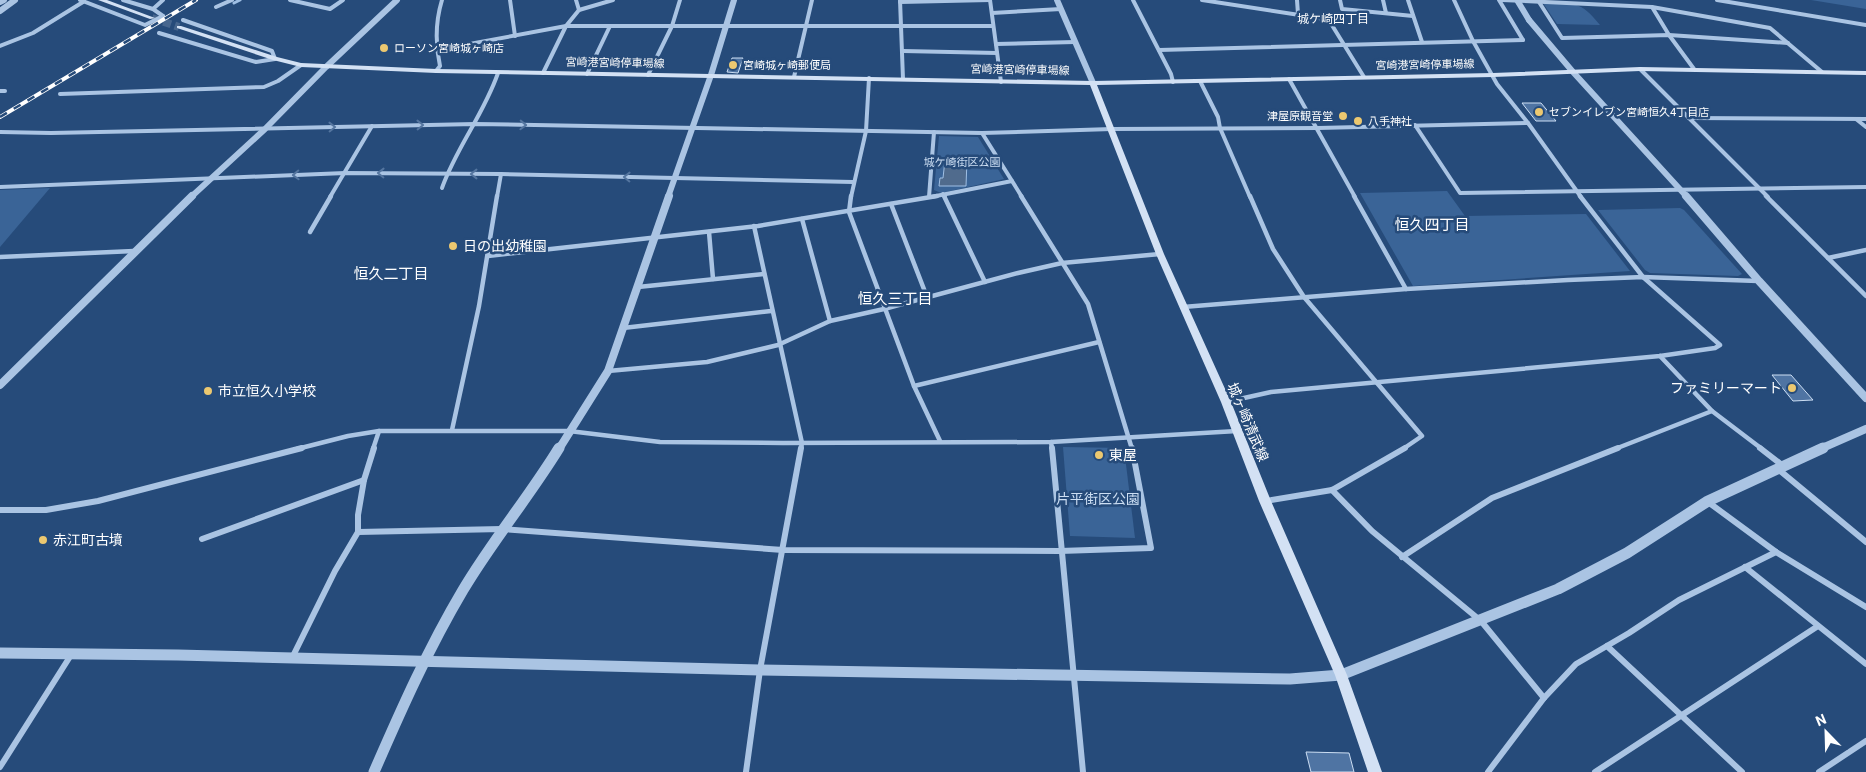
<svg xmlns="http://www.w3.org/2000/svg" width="1866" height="772" viewBox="0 0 1866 772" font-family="Roboto,'Noto Sans JP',sans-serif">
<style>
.green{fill:#3a6497}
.water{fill:#506b8d;stroke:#9fbfe4}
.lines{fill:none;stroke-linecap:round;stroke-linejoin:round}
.stream{stroke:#9fbfe4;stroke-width:3}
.building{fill:#4f74a3;stroke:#ccdef3}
.secondary-tunnel{stroke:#47668e;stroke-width:8;stroke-dasharray:8 4;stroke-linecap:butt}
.minor-far2{stroke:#aac4e3;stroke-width:4}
.minor-far1{stroke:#aac4e3;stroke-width:4.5}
.minor{stroke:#aac4e3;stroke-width:6}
.tertiary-far2{stroke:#aac4e3;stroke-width:6}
.tertiary-far1{stroke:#aac4e3;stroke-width:8}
.tertiary{stroke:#aac4e3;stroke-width:11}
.secondary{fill:#d3e1f4;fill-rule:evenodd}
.rail-casing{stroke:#fff;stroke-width:4}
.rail{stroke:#264b7a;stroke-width:2.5;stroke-dasharray:8;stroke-linecap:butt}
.tertiary-bridge{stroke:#aac4e3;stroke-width:6}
.oneway{stroke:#54759f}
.poi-dot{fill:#ecc870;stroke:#264b7a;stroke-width:2}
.labels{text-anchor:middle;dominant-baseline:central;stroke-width:5;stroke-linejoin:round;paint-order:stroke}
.far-poi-label{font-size:11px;fill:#fff;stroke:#264b7a;text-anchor:start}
.far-street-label{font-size:11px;fill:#fff;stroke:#264b7a}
.far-park-label{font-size:11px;fill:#ccdef3;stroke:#264b7a}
.far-neighbourhood-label{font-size:12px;fill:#fff;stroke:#264b7a}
.poi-label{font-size:14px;fill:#fff;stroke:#264b7a;text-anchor:start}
.street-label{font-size:14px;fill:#fff;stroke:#264b7a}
.park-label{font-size:14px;fill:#ccdef3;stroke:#264b7a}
.neighbourhood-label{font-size:15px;fill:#fff;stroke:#264b7a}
</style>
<rect width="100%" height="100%" fill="#264b7a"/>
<g class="green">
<path d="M1811 0H1866V9Z"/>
<path d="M1543 3C1575 4 1580 0 1600 25L1557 24Z"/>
<path d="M939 136 978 137 1004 179 941 193 934 190Z"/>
<path d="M50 188 0 247V190Z"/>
<path d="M1447 191 1465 216 1586 214 1630 271 1413 286 1360 193Z"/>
<path d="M1680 208 1684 210 1742 274 1738 276 1650 273 1645 270 1598 210Z"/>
<path d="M1063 447 1124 448 1135 538 1070 536Z"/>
</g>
<path class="water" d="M945 160H967L966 186H939L940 178H943Z"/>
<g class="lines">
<path class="stream" d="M234 3 240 0"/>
</g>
<g class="building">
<path d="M732 58H743L738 73 727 72Z"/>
<path d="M1522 103H1541L1556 121H1536Z"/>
<path d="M1772 375H1791L1813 400 1793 401Z"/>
<path d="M1306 752 1349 753 1354 772H1311Z"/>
</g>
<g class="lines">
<path class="secondary-tunnel" d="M152 18 179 27"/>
<g class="minor-far2">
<path d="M80 0 145 25 163 16"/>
<path d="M123 0 153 9 163 16"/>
<path d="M290 0 330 9 343 0"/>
<path d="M510 0 515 36"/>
<path d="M576 0 579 10"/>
<path d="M900 0 903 79"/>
<path d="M990 0 1001 82"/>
<path d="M1133 0 1171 74 1173 82"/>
<path d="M1202 0 1319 18 1330 22 1364 77"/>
<path d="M1297 0 1298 14"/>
<path d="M1340 0 1342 9 1413 16"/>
<path d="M1383 0 1386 13"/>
<path d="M1408 0 1422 42"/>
<path d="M1454 0 1473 41 1497 84 1528 123 1581 197"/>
<path d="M1499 0 1523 40"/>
<path d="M1502 0 1652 7 1770 28 1822 72"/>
<path d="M1717 0 1866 25"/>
<path d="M900 2 990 0"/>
<path d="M1539 2 1562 38 1669 35 1788 43"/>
<path d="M216 7 232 0"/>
<path d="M1652 7 1669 35 1694 69"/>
<path d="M153 9 163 0"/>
<path d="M992 13 1061 9"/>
<path d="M159 33 256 62 275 59 272 51 183 20"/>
<path d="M996 44 1075 42"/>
<path d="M0 46 33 33 83 2"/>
<path d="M437 50 566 26H993"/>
<path d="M1159 50 1523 40"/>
<path d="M903 51 997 53"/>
<path d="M1640 69 1768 197"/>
<path d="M436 71 440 66C435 43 435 23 442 0"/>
<path d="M543 73 566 26 579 10 613 0"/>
<path d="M587 74 610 26"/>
<path d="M648 75 672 26 680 0"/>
<path d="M794 77 812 0"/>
<path d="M1289 79 1355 197"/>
<path d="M1200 81 1218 117 1220 128 1250 197"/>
<path d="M0 91H5"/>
<path d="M60 94 264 87 278 81 301 65"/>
<path d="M1689 118 1866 119"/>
<path d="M1856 119 1866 127"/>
<path d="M1415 125 1460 193 1866 187"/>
<path d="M0 132 51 133 475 124 982 133 1112 129 1318 128 1528 123"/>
<path d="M982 133 1022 197"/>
<path d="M0 187 345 173 501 174 853 182"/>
<path d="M442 188C456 148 484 114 498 73"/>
<path d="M943 194 945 197"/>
<path d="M330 197 372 126"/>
<path d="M497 197 501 174"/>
<path d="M851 197 866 131 869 78"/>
<path d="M929 197 934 132"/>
<path d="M931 197 1012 181"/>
</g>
<g class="minor-far1">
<path d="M851 196 849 212 914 386 940 441"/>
<path d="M944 196 985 282"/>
<path d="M1021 196 1088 304 1132 449"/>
<path d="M1250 196 1273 249 1304 297 1422 436 1403 449"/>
<path d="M1354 196 1406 289"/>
<path d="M1766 196 1866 296"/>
<path d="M891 204 927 297"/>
<path d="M802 219 830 321"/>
<path d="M754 226 802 443 801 449"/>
<path d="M310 232 331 196"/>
<path d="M709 232 713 279"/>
<path d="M488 256 758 226 937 196"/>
<path d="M0 257 134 251"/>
<path d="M1828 258 1866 250"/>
<path d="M638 287 764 274"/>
<path d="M1183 307 1406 289 1568 280 1643 277 1758 281"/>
<path d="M623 328 771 311"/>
<path d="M1660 356 1712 411 1762 449"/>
<path d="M608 371 707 362 778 345 830 321 884 309 1018 273 1062 263 1160 254"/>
<path d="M914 386 1099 342"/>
<path d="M1226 402 1271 392 1660 356 1715 348 1720 345 1643 277 1580 196"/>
<path d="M452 430 479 306 497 196"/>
<path d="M1051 442 1052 449"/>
<path d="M297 449 348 436 379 431H569L660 442 783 443 1051 442 1237 431"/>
<path d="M373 449 379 431"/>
<path d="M1615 449 1712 411"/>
</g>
<g class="minor">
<path d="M1052 448 1083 772"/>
<path d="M1760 448 1782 465"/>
<path d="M1778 469 1866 542"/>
<path d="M1332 490 1372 531 1481 621 1544 698"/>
<path d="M1266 501 1332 490 1405 448"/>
<path d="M1708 502 1776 552 1866 607"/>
<path d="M0 510H46L98 501 302 448"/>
<path d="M358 532 502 529 783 550 1060 551 1151 548 1132 448"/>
<path d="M202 539 364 480"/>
<path d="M1402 557 1492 498 1618 448"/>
<path d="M1745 567 1866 664"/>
<path d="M1607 646 1742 772"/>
<path d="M292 658 335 571 358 532V515L364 480 374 448"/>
<path d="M0 767 71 655"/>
<path d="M746 772 760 670 801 448"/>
<path d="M1488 772 1544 698 1576 664 1629 633 1679 600 1776 552"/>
<path d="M1595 772 1818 626"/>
<path d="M1819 772 1866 741"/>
</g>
<g class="tertiary-far2">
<path d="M1057 0 1093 83"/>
<path d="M0 2 4 0"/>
<path d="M0 11 15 0"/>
<path d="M1529 20 1573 72 1687 197"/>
<path d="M191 197 265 129 326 67 397 0"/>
<path d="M668 197 711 75 734 0"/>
</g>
<g class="tertiary-far1">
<path d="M1686 196 1759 281 1866 398"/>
<path d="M0 385 192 196"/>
<path d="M559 449 608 371 669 196"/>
<path d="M1820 449 1866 429"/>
</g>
<g class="tertiary">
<path d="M0 653 178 655 760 670 1290 679 1341 675 1558 589 1627 553 1708 501 1823 448"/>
<path d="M374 772C401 710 428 649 463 590 492 541 529 497 559 448"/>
</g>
<g class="secondary">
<path d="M98 0H107L155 18 150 19Z"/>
<path d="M177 26H181L277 57 301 63 436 69 1093 81 1493 73 1640 67 1866 71V75L1640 71 1493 77 1097 85 1164 254 1231 402 1271 501 1347 675 1382 772H1368L1335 675 1259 501 1221 402 1156 254 1090 85 436 73 301 67 273 60 177 28Z"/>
</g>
<g class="rail-casing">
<path id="rail" d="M0 117 196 0"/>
</g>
<use href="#rail" class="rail"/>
<path class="tertiary-bridge" d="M1517 0 1529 20"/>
</g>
<defs><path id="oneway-chevron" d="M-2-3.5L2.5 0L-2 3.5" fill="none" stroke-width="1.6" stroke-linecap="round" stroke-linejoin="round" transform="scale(1.25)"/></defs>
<g class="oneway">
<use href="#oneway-chevron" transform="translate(420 125) rotate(-1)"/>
<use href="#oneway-chevron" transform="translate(523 125) rotate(2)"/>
<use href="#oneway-chevron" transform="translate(332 127) rotate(-1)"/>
<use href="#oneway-chevron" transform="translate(381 173) rotate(-179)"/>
<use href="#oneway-chevron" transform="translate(474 174) rotate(180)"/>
<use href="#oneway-chevron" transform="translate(296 175) rotate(178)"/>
<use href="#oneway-chevron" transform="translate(627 177) rotate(-179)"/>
</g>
<g class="poi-dot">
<circle cx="384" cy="48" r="5"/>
<circle cx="733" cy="65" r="5"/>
<circle cx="1539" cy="112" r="5"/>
<circle cx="1343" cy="116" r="5"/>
<circle cx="1358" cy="121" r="5"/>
<circle cx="453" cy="246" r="5"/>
<circle cx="1792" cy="388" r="5"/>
<circle cx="208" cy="391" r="5"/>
<circle cx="1099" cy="455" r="5"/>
<circle cx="43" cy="540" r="5"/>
</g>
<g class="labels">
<g class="far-poi-label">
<text x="394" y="48">ローソン宮崎城ヶ崎店</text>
<text x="743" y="65">宮崎城ヶ崎郵便局</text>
<text x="1549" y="112">セブンイレブン宮崎恒久4丁目店</text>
<text x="1333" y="116" text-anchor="end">津屋原観音堂</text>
<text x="1368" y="121">八手神社</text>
</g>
<g class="far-street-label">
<text transform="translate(615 63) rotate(1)">宮崎港宮崎停車場線</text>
<text transform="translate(1425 65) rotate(-1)">宮崎港宮崎停車場線</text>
<text transform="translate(1020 70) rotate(1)">宮崎港宮崎停車場線</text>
</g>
<g class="far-park-label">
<text x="962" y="162">城ケ崎街区公園</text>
</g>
<g class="far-neighbourhood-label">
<text x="1333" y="19">城ケ崎四丁目</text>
</g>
<g class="poi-label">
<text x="463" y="246">日の出幼稚園</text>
<text x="1782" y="388" text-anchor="end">ファミリーマート</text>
<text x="218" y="391">市立恒久小学校</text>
<text x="1109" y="455">東屋</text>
<text x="53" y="540">赤江町古墳</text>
</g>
<g class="street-label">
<text transform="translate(1248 422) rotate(67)">城ヶ崎清武線</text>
</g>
<g class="park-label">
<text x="1098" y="499">片平街区公園</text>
</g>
<g class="neighbourhood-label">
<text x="1432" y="225">恒久四丁目</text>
<text x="391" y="274">恒久二丁目</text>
<text x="895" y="299">恒久三丁目</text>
</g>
</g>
<g transform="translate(1826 732) rotate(337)" stroke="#264b7a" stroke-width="4" paint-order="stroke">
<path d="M0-4L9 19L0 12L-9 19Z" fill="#ffffff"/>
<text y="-8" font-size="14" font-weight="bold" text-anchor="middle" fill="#ffffff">N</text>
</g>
</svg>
